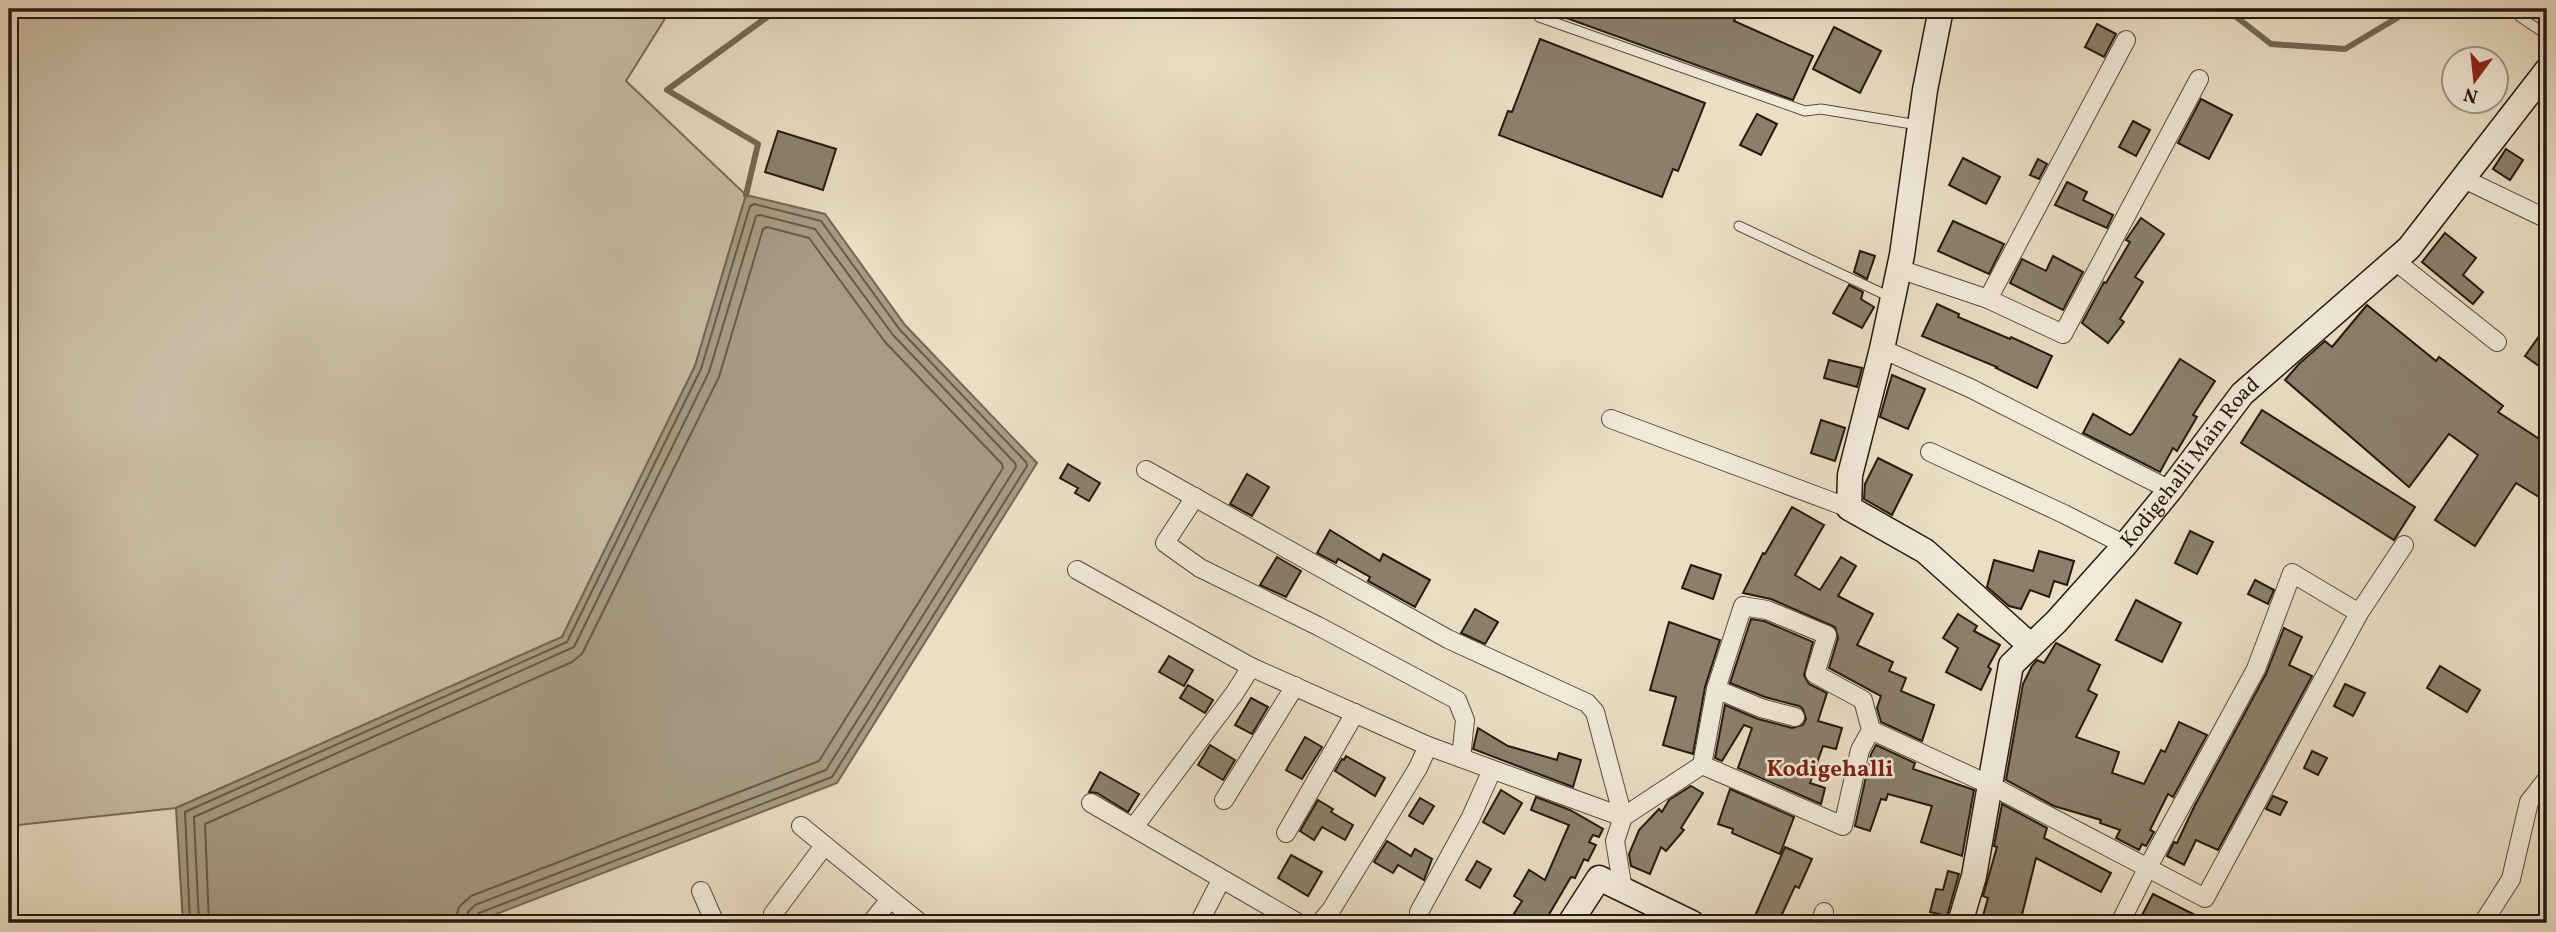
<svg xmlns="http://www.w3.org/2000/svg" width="2556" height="932" viewBox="0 0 2556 932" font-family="Vollkorn,serif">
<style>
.green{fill:#c9bda5;stroke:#776b58;stroke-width:2}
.water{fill:#a79b85;stroke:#736755;stroke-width:2}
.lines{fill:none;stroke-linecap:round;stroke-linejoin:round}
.shore{stroke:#665a48;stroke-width:2}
.stream{stroke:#736755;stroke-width:6}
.building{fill:#8b7f6c;stroke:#25190c;stroke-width:2}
.lane-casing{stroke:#564a3a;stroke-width:11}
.street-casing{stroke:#564a3a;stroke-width:20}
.secondary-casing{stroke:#25190c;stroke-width:27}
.lane{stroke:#f1ead9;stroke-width:9}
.street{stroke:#f1ead9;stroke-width:18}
.secondary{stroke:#f1ead9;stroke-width:24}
.labels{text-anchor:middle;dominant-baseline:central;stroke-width:5;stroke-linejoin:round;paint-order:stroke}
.street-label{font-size:21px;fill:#25190c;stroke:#f1ead9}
.neighbourhood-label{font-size:23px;font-weight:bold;fill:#7a1f14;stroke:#f1ead9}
</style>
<rect width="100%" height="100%" fill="#eadec4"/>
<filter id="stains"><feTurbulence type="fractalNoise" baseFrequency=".00286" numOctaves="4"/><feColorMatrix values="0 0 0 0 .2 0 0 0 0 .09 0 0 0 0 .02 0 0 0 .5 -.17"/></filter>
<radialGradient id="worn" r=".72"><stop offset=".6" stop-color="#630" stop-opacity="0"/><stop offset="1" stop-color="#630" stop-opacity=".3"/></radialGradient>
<path class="green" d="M9 9H671L626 81 746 195 695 366 562 637 176 808 9 826Z"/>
<path class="water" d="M746 195 825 214 905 325 1037 463 837 783 473 923H183L176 808 562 637 695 366Z"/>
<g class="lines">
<g class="shore">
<path d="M190 923 185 812 567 642 701 369 750 206 754 204 821 221 900 330 1026 462 1027 466 832 777 479 913 475 918 474 923"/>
<path d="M199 923 194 817 574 647 709 372 756 216 760 215 815 229 893 335 1015 463 1016 467 826 770 475 905 468 912 465 923"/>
<path d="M209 923 205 824 572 662 582 654 719 377 763 229 767 227 809 238 885 342 1002 464 1003 468 819 761 471 896 459 907 454 923"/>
</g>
<g class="stream">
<path d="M2226 9 2271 44 2345 49 2397 18 2402 9"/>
<path d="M746 195 758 144 667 90 778 9"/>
</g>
</g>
<g class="building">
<path d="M1547 9H1723L1737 14 1734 21 1813 56 1793 100 1547 11Z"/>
<path d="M2097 24 2116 34 2104 57 2085 47Z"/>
<path d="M1834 27 1881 51 1860 93 1813 69Z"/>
<path d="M1540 39 1705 103 1678 171 1673 169 1662 197 1499 135 1508 111 1512 112Z"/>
<path d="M2201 99 2232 115 2209 159 2178 143Z"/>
<path d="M1757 114 1777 124 1761 155 1740 145Z"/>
<path d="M2133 121 2150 130 2136 156 2119 147Z"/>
<path d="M778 131 836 149 823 190 765 172Z"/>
<path d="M2506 149 2523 160 2510 180 2493 169Z"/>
<path d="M1963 158 2000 177 1986 204 1949 185Z"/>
<path d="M2038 159 2047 164 2039 179 2030 175Z"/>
<path d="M2067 182 2087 192 2083 200 2113 215 2107 228 2055 205Z"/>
<path d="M2141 218 2164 234 2135 277 2143 282 2120 319 2124 322 2108 343 2082 323 2104 282 2106 283 2130 242 2126 240Z"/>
<path d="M1953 221 2004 244 1989 274 1938 251Z"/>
<path d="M2445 233 2476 258 2463 275 2483 292 2473 304 2422 262Z"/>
<path d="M1860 251 1875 256 1867 279 1854 272Z"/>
<path d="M2053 256 2083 272 2063 310 2010 283 2022 259 2046 271Z"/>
<path d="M1849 285 1863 292 1861 299 1874 307 1862 328 1833 313Z"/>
<path d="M1937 304 1959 314 1958 317 2010 339 2011 337 2052 356 2037 388 1996 368 1997 367 1922 336Z"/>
<path d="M2367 305 2436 361 2439 357 2503 406 2498 412 2547 444V502L2516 483 2475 546 2435 520 2478 455 2449 434 2409 487 2285 380 2299 364 2325 341 2332 347Z"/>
<path d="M2547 325V372L2525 356Z"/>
<path d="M2180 359 2215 381 2193 415 2197 417 2177 451 2173 448 2160 472 2083 433 2093 414 2130 435 2133 433Z"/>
<path d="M1829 360 1862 368 1857 387 1824 378Z"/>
<path d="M1892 375 1925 389 1908 429 1880 417Z"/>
<path d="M2262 410 2415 507 2394 540 2241 443Z"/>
<path d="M1821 420 1845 428 1835 461 1811 453Z"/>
<path d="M1878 458 1912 475 1892 515 1864 499 1865 484Z"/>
<path d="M1068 464 1100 483 1089 501 1075 493 1078 488 1060 478Z"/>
<path d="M1247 474 1269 487 1252 516 1230 504Z"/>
<path d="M1792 507 1824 525 1795 575 1820 590 1841 557 1856 566 1838 596 1873 614 1857 645 1893 662 1889 671 1906 678 1901 691 1934 705 1922 741 1881 722 1877 708 1881 696 1829 668 1838 638 1835 627 1771 599 1743 593 1763 553 1765 554Z"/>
<path d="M1330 530 1380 561 1383 554 1430 580 1415 607 1368 581 1370 577 1338 559 1336 563 1317 553Z"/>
<path d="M2190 531 2213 542 2197 574 2175 563Z"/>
<path d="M2039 551 2074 561 2067 585 2054 581 2049 597 2030 590 2021 609 2009 606 1987 587 1994 560 2033 571Z"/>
<path d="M1277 557 1301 571 1286 597 1260 585Z"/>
<path d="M1691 565 1721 575 1713 599 1682 588Z"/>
<path d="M2255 580 2274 590 2268 604 2248 594Z"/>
<path d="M2136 600 2181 623 2162 662 2116 640Z"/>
<path d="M1475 609 1498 622 1485 644 1461 633Z"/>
<path d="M1958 614 1977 626 1974 631 2000 645 1988 667 1991 669 1981 690 1946 672 1958 648 1943 638Z"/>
<path d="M1751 619 1764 621 1813 642 1804 675 1809 684 1827 693 1818 721 1842 728 1836 749 1823 746 1810 783 1825 788 1821 804 1738 768 1752 728 1744 725 1722 761 1715 758 1725 705 1758 719 1792 728 1803 725 1806 719 1803 709 1799 706 1765 697 1730 683Z"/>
<path d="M1669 622 1720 640 1705 687 1693 754 1663 745 1676 697 1650 690Z"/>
<path d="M2284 628 2302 637 2289 665 2312 676 2218 850 2196 840 2184 865 2167 856 2174 842 2177 843 2194 807 2266 674Z"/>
<path d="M2056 643 2100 665 2088 690 2097 695 2076 737 2119 752 2112 773 2144 784 2161 750 2165 752 2179 722 2207 735 2173 797 2168 794 2150 830 2154 832 2146 846 2142 844 2139 850 2116 838 2120 830 2100 823 2101 820 2054 806 2006 780 2023 684 2032 666 2037 660 2044 663Z"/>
<path d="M1169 656 1193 670 1184 686 1159 672Z"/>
<path d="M2440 666 2480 690 2467 712 2427 688Z"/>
<path d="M2345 684 2365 693 2353 716 2334 706Z"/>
<path d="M1188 685 1213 700 1205 713 1180 698Z"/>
<path d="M1251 698 1268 707 1252 734 1235 725Z"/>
<path d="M1478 728 1508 746 1557 760 1559 753 1581 760 1573 787 1473 749Z"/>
<path d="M1305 737 1322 747 1302 779 1286 770Z"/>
<path d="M1210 745 1235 760 1223 780 1198 765Z"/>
<path d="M1876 745 1915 763 1913 769 1974 790 1962 856 1921 842 1932 806 1888 794 1886 800 1881 799 1870 831 1855 826 1871 754Z"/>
<path d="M2312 751 2327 758 2318 775 2304 768Z"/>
<path d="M1346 756 1385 778 1375 796 1335 771 1342 759 1344 760Z"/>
<path d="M1100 772 1139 794 1128 812 1097 793 1089 792Z"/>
<path d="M1691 786 1703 793 1681 828 1684 830 1666 851 1661 847 1650 874 1631 866 1629 854 1639 830 1659 809 1662 812 1669 800Z"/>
<path d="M1730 789 1794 817 1780 854 1732 833 1733 829 1718 824Z"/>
<path d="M1501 790 1522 803 1504 834 1483 822Z"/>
<path d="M2273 796 2287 802 2280 815 2266 809Z"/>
<path d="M1536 797 1570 810 1603 829 1599 837 1593 835 1589 842 1596 845 1588 861 1584 859 1575 878 1571 877 1544 923H1508L1522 901 1514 896 1529 870 1545 880 1569 825 1531 810Z"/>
<path d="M1420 798 1434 806 1423 824 1409 816Z"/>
<path d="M1318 800 1333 809 1331 812 1353 825 1345 840 1322 827 1314 840 1300 831Z"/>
<path d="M2002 804 2047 828 2044 838 2111 873 2101 892 2036 858 2020 923H1981L1988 898 1983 896 1997 847 1994 846Z"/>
<path d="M1387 841 1411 856 1415 849 1432 859 1424 880 1398 865 1393 873 1374 862Z"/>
<path d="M1785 847 1812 859 1799 888 1795 886 1778 923H1752Z"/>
<path d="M1291 855 1322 872 1308 896 1278 878Z"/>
<path d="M1477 861 1491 869 1480 888 1466 880Z"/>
<path d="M1948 871 1959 874 1947 916 1930 912 1936 889 1943 890Z"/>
<path d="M2153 894 2211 923H2154L2141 917Z"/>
</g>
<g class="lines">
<g class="lane-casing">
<g id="lane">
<path d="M2526 9 2520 17 2547 35"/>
<path d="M1539 17 1805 111 1821 109 1918 125"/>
<path d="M1739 226 1890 297"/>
</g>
</g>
<g class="street-casing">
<g id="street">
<path d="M2464 179 2547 219"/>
<path d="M2394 260 2497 342"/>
<path d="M1899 269 1988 299 2063 334 2199 79"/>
<path d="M1988 299 2126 40"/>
<path d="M1882 349 1970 388 2170 490"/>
<path d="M1611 419 1849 508"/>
<path d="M1930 452 2064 514 2125 545"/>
<path d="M1146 470 1448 639 1587 703 1595 712 1623 817 1615 841 1623 890"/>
<path d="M1195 497 1165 543 1200 568 1318 626 1457 700 1465 720 1461 758"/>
<path d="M1077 570 1251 667 1428 746 1623 817 1702 765 1843 826 1860 750 1871 730 1863 700 1815 674 1827 635 1767 610 1743 606 1716 689 1761 708 1795 717"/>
<path d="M1871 730 1990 785 2205 898 2359 613 2404 545"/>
<path d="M1702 765 1716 689"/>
<path d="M1224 800 1295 686"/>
<path d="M1091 803 1298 923"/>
<path d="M801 826 920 923"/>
<path d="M1134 827 1234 694 1251 667"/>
<path d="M1286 833 1355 713"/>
<path d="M701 891 715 923"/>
<path d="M1419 912 1471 817 1492 770"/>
<path d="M773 914 824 846"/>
<path d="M871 923 890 899"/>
<path d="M1199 923 1221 880"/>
<path d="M1320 923 1331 910 1418 768 1428 746"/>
<path d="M1820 923 1824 912"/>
<path d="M2120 923 2148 867 2256 669 2292 573 2359 613"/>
<path d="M2483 923 2511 879 2529 802 2547 779"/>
</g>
</g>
<g class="secondary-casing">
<g id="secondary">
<path d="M1941 9 1925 90 1902 255 1882 349 1850 475 1849 508 1925 551 2031 646"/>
<path d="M1570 923 1599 878 1692 923"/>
<path id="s1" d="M1960 923 1974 876 2011 665 2056 622 2125 545 2170 490 2242 394 2409 248 2547 70"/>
</g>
</g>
<use href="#lane" class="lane"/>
<use href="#street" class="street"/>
<use href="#secondary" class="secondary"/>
</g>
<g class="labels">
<g class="street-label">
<text stroke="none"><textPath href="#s1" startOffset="534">Kodigehalli Main Road</textPath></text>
</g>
<g class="neighbourhood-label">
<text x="1830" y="770">Kodigehalli</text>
</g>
</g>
<rect width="2556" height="932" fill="none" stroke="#eadec4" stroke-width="35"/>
<rect x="10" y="10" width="2535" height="911" fill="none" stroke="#25190c" stroke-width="3.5"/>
<rect x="18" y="18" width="2521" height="897" fill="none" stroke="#25190c" stroke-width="2"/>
<g transform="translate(2475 80) rotate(195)"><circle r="33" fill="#f1ead9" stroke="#9f9687" stroke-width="2"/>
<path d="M0-5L12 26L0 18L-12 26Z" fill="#8f2418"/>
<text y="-10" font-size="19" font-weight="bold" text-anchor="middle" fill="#25190c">N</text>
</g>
<rect width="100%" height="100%" filter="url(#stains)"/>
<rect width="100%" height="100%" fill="url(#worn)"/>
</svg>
